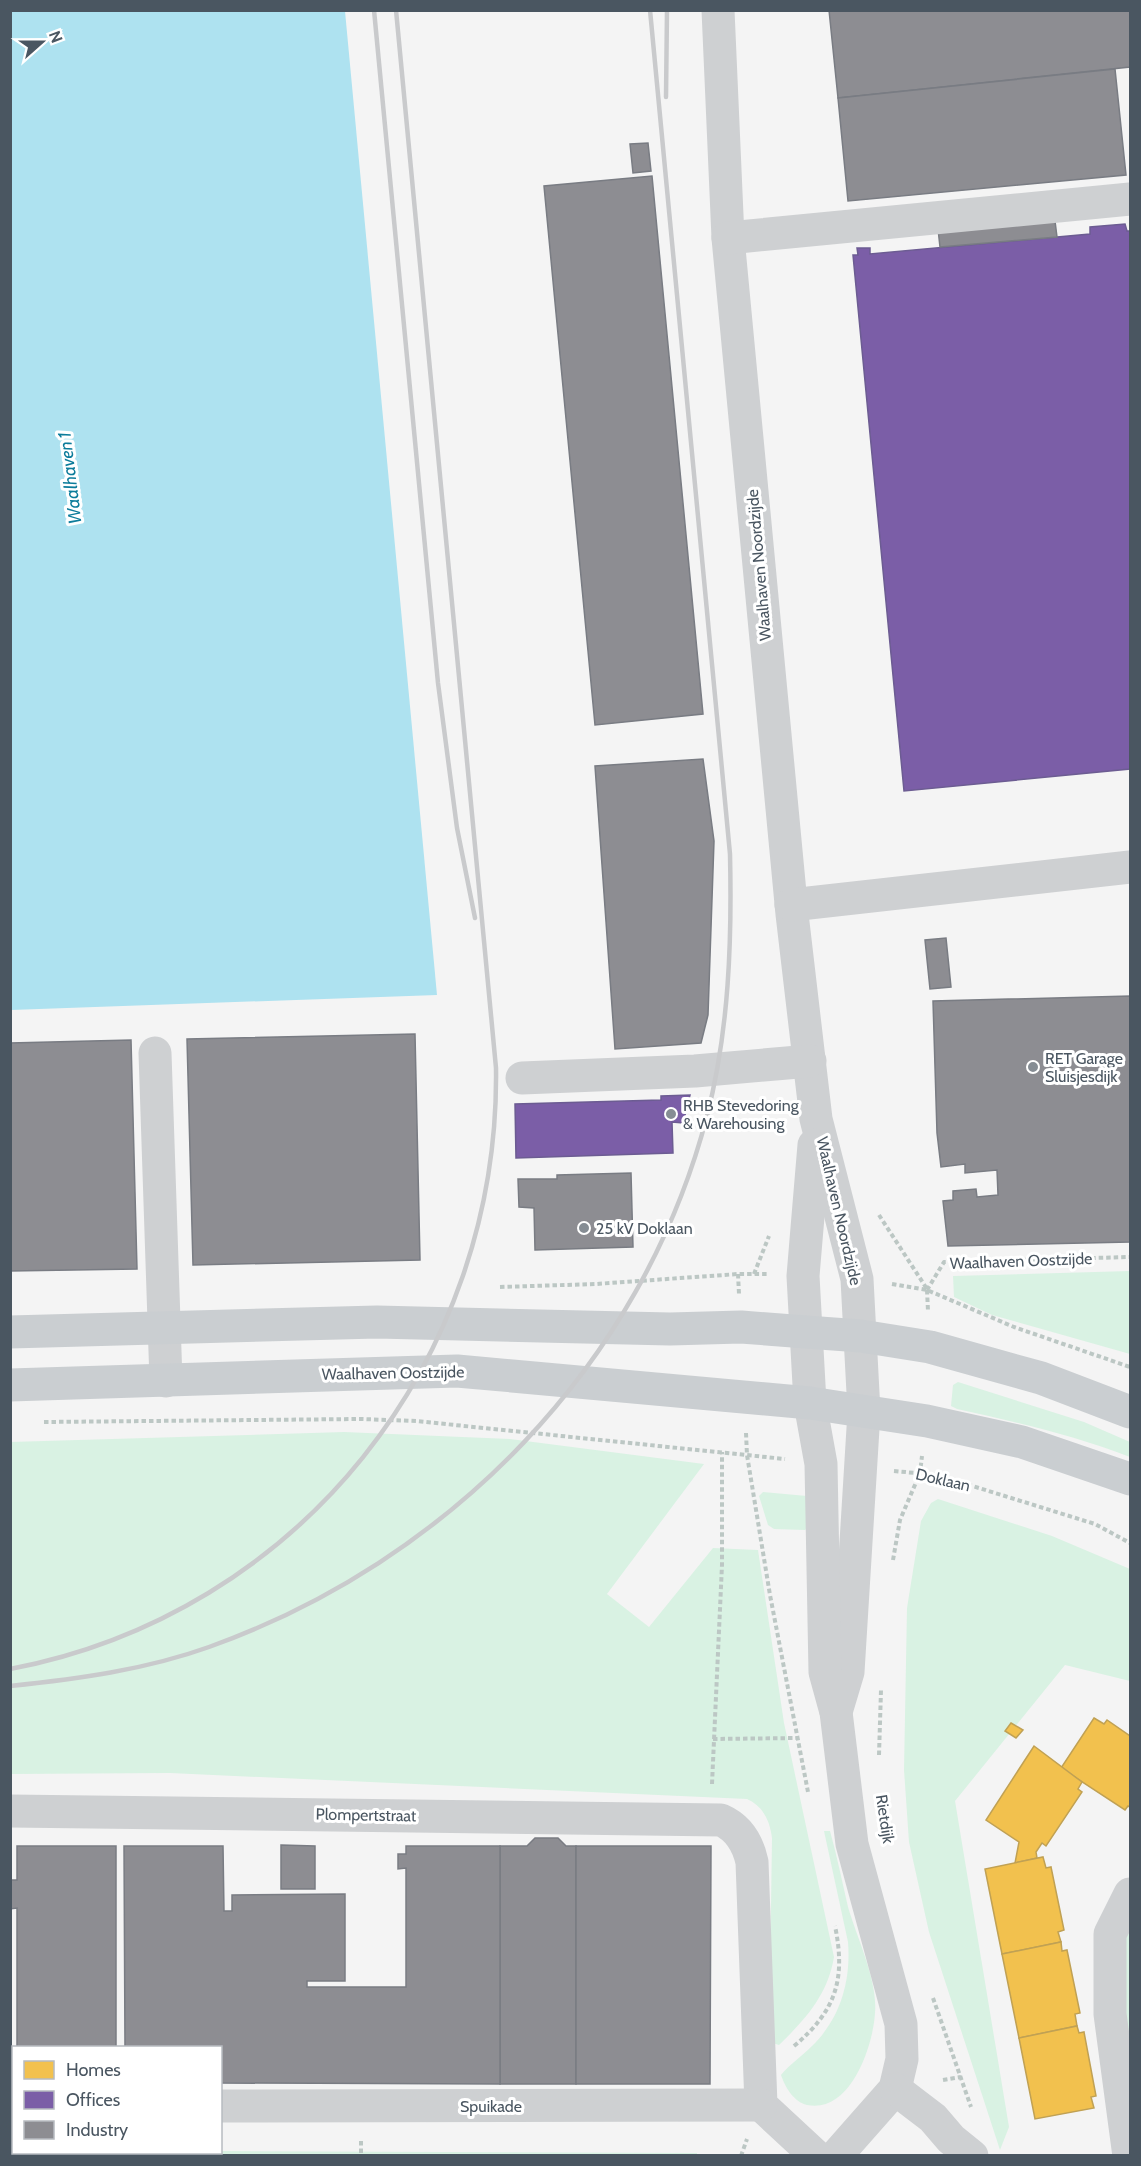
<svg xmlns="http://www.w3.org/2000/svg" width="1141" height="2166" viewBox="0 0 1141 2166" font-family="Cabin,sans-serif">
<style>
.green{fill:#d9f2e3}
.water{fill:#aee2f0}
.homes{fill:#f2c14e;stroke:#c0a154;stroke-width:1.5}
.offices{fill:#7b5ea7;stroke:#6c5c92;stroke-width:1.5}
.industry{fill:#8d8d92;stroke:#797c83;stroke-width:1.5}
.lines{fill:none;stroke-linecap:round;stroke-linejoin:round}
.path{stroke:#bcc7c4;stroke-width:4;stroke-dasharray:4.5 3;stroke-linecap:butt}
.minor{stroke:#ced0d2;stroke-width:33}
.major{stroke:#caced1;stroke-width:33}
.rail{stroke:#c9cacc;stroke-width:4.5}
.poi-dot{fill:#868d94;stroke:#fff;stroke-width:2}
.labels{text-anchor:middle;dominant-baseline:central;stroke-width:6;stroke-linejoin:round;paint-order:stroke}
.street-label{font-size:16px;fill:#4a5661;stroke:#fff}
.poi-label{font-size:16px;fill:#4a5661;stroke:#fff;text-anchor:start}
.water-label{font-size:18px;font-style:italic;fill:#0c7c9b;stroke:#fff}
</style>
<rect width="100%" height="100%" fill="#f4f4f4"/>
<g class="green">
<path d="M1130 1271V1354L992 1315 954 1297 953 1276Z"/>
<path d="M958 1382 1084 1422 1130 1442V1457C1074 1435 1016 1422 957 1409L951 1406 953 1385Z"/>
<path d="M344 1432 510 1439 704 1464 607 1594 649 1627 713 1548 758 1550 784 1723 834 1957C828 1994 806 2019 779 2045L769 2042 772 1838C770 1821 763 1806 747 1799L170 1773 11 1774 10 1442Z"/>
<path d="M763 1492 807 1496 810 1526 805 1530 774 1529 768 1525 759 1496Z"/>
<path d="M938 1499 1052 1536 1130 1569V1681L1065 1665 955 1801 1009 2127 1000 2150 929 1932 909 1842 904 1770 907 1608 921 1521 931 1503Z"/>
<path d="M824 1831H830C837 1856 842 1881 848 1907 857 1938 878 1981 875 2013 873 2047 850 2114 807 2105 794 2102 785 2087 781 2075 790 2064 802 2056 812 2046 841 2018 851 1980 848 1942Z"/>
<path d="M1130 1924V2079L1119 1999 1127 1928Z"/>
<path d="M221 2151 697 2153V2155H125L135 2152Z"/>
</g>
<path class="water" d="M10 11H345L437 995 11 1010Z"/>
<g class="homes">
<path d="M1094 1718 1104 1724 1107 1720 1130 1736V1807L1128 1806 1125 1810 1061 1768Z"/>
<path d="M1011 1723 1023 1730 1016 1738 1005 1731Z"/>
<path d="M1034 1746 1082 1782 1078 1789 1082 1792 1046 1846 1042 1843 1036 1852 1037 1858 1015 1863 1019 1842 986 1820Z"/>
<path d="M1043 1857 1046 1868 1051 1867 1064 1930 1058 1932 1061 1942 1002 1954 985 1869Z"/>
<path d="M1061 1942 1062 1951 1067 1950 1080 2013 1075 2014 1077 2026 1019 2038 1002 1954Z"/>
<path d="M1077 2026 1079 2033 1084 2032 1096 2096 1091 2097 1094 2108 1035 2119 1019 2038Z"/>
</g>
<g class="offices">
<path d="M1125 224 1127 231H1130V769L904 791 853 255H858L857 248H870V254L1090 234V227Z"/>
<path d="M690 1095 683 1123 672 1122 673 1153 516 1158 515 1104 661 1100V1096Z"/>
</g>
<g class="industry">
<path d="M829 10H1130V67L838 98Z"/>
<path d="M1115 69 1126 175 848 201 838 98Z"/>
<path d="M648 143 651 171 633 173 630 144Z"/>
<path d="M652 176 703 714 595 725 544 186Z"/>
<path d="M1055 221 1057 237 940 247 938 229Z"/>
<path d="M703 759 714 841 708 1015 701 1043 615 1049 595 766Z"/>
<path d="M946 938 951 987 930 989 925 940Z"/>
<path d="M1130 996V1242L948 1246 943 1201 953 1200V1191L976 1189 977 1197 998 1195 997 1170 965 1173V1164L941 1167 937 1133 933 1001Z"/>
<path d="M415 1034 420 1260 193 1265 187 1039Z"/>
<path d="M131 1040 137 1269 10 1271V1043Z"/>
<path d="M631 1173 633 1247 535 1250 534 1208 519 1207 518 1179H557V1175Z"/>
<path d="M535 1838H558L566 1846H576V2084H500V1846H527Z"/>
<path d="M281 1845 315 1846V1889H281Z"/>
<path d="M17 1846H116V2048H17V1908L10 1909V1880H17Z"/>
<path d="M124 1846H223L224 1911H232V1895L345 1894V1981H307V1987H406V1868L398 1869V1854H406V1846H500V2084L220 2083V2048H125Z"/>
<path d="M576 1846H711L710 2084H576Z"/>
</g>
<g class="lines">
<g class="path">
<path d="M879 1215 927 1289"/>
<path d="M738 1274 739 1294"/>
<path d="M754 1274 769 1236"/>
<path d="M892 1284 927 1290 1014 1327 1130 1367"/>
<path d="M500 1287 596 1284 738 1274H768"/>
<path d="M927 1290 928 1311"/>
<path d="M927 1290 944 1262 1130 1257"/>
<path d="M44 1422 361 1419 416 1421 785 1459"/>
<path d="M746 1433 747 1455 770 1595 808 1792"/>
<path d="M894 1471 937 1475 1095 1524 1130 1543"/>
<path d="M893 1560 900 1520 920 1473 922 1456"/>
<path d="M713 1739 797 1738"/>
<path d="M879 1755 881 1690"/>
<path d="M712 1784 722 1565V1452"/>
<path d="M933 1998 971 2107"/>
<path d="M794 2046C836 2011 846 1979 835 1926"/>
<path d="M943 2080 961 2077"/>
<path d="M361 2141V2156"/>
<path d="M741 2156 747 2139"/>
</g>
<g class="minor">
<path d="M718 10 728 238 792 914 816 1119 857 1279 864 1412 848 1672 836 1712"/>
<path d="M728 238 1130 199"/>
<path d="M791 905 1130 867"/>
<path d="M155 1053 166 1381"/>
<path d="M522 1078 695 1071 810 1061"/>
<path d="M814 1145 803 1276 810 1403 821 1464 825 1672 836 1712 852 1844 901 2024 902 2059 895 2089 836 2156"/>
<path d="M10 1811 721 1820C739 1828 748 1844 752 1862L761 2105 816 2156"/>
<path d="M895 2089 933 2118 951 2139 972 2156"/>
<path d="M10 2106H14"/>
<path d="M220 2106 761 2105"/>
<path d="M1129 2156 1110 2014V1934L1130 1894"/>
</g>
<g class="major">
<path d="M10 1332 377 1322 670 1329 741 1327 806 1332 861 1336 930 1347 1041 1378 1130 1412"/>
<path d="M10 1385 457 1371 810 1403 927 1421 1022 1442 1130 1479"/>
</g>
<g class="rail">
<path d="M374 10 438 683 457 828 475 918"/>
<path d="M666 97 667 10"/>
<path d="M10 1669C299 1614 500 1360 496 1068L396 10"/>
<path d="M10 1686C77 1679 145 1670 209 1647 449 1561 642 1365 707 1116 729 1030 732 942 730 854L650 10"/>
</g>
</g>
<g class="poi-dot">
<circle cx="1033" cy="1067" r="6"/>
<circle cx="671" cy="1114" r="6"/>
<circle cx="584" cy="1228" r="6"/>
</g>
<g class="labels">
<g class="street-label">
<text transform="translate(759 565) rotate(-95)">Waalhaven Noordzijde</text>
<text transform="translate(839 1211) rotate(77)">Waalhaven Noordzijde</text>
<text transform="translate(1021 1261) rotate(-2)">Waalhaven Oostzijde</text>
<text transform="translate(393 1373) rotate(-1)">Waalhaven Oostzijde</text>
<text transform="translate(943 1480) rotate(13)">Doklaan</text>
<text transform="translate(366 1815) rotate(1)">Plompertstraat</text>
<text transform="translate(885 1819) rotate(81)">Rietdijk</text>
<text x="491" y="2106">Spuikade</text>
</g>
<g class="poi-label">
<text x="1045" y="1058">RET Garage<tspan x="1045" dy="18">Sluisjesdijk</tspan></text>
<text x="683" y="1105">RHB Stevedoring<tspan x="683" dy="18">&amp; Warehousing</tspan></text>
<text x="596" y="1228">25 kV Doklaan</text>
</g>
<g class="water-label">
<text transform="translate(70 478) rotate(-97)">Waalhaven 1</text>
</g>
</g>
<rect width="1141" height="2166" fill="none" stroke="#4a5661" stroke-width="24"/>
<rect x="12" y="2046" width="210" height="108" fill="#ffffff" stroke="#b7bbc0" stroke-width="1.5"/>
<rect x="24" y="2061" width="30" height="18" fill="#f2c14e" stroke="#b7bbc0" stroke-width="1.5"/>
<text x="66" y="2076" font-size="18" fill="#4a5661">Homes</text>
<rect x="24" y="2091" width="30" height="18" fill="#7b5ea7" stroke="#b7bbc0" stroke-width="1.5"/>
<text x="66" y="2106" font-size="18" fill="#4a5661">Offices</text>
<rect x="24" y="2121" width="30" height="18" fill="#8d8d92" stroke="#b7bbc0" stroke-width="1.5"/>
<text x="66" y="2136" font-size="18" fill="#4a5661">Industry</text>
<g transform="translate(42 42) rotate(69)" stroke="#ffffff" stroke-width="4.5" paint-order="stroke">
<path d="M0-4.5L10 22L0 15L-10 22Z" fill="#4a5661"/>
<text y="-9" font-size="16" font-weight="bold" text-anchor="middle" fill="#4a5661">N</text>
</g>
</svg>
